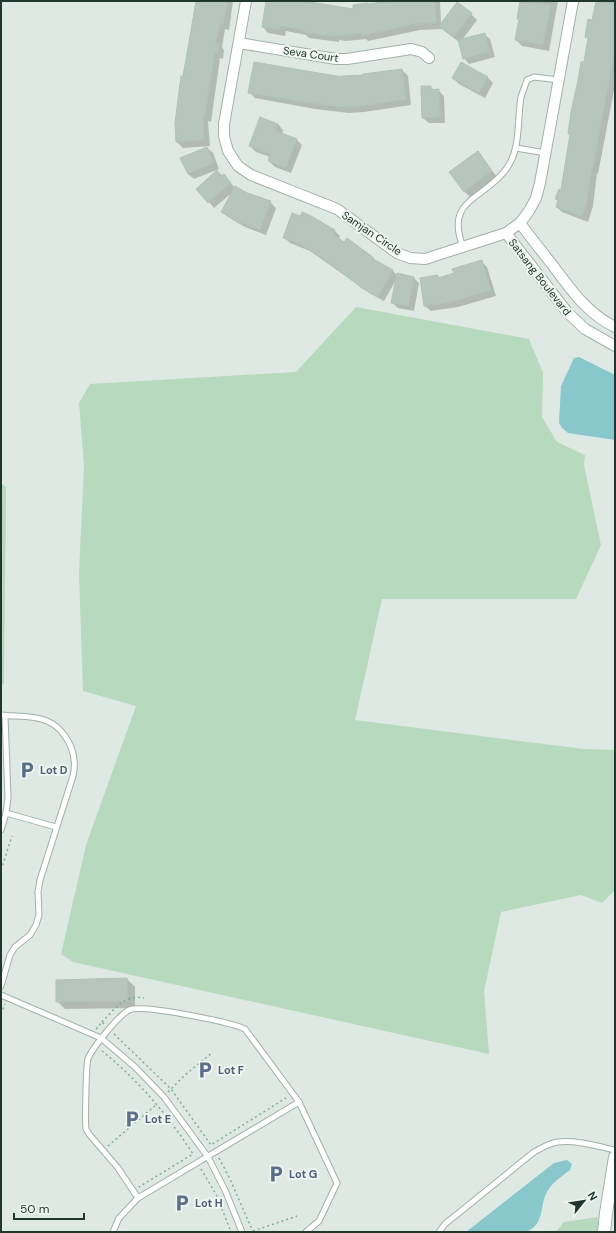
<svg xmlns="http://www.w3.org/2000/svg" width="616" height="1233" viewBox="0 0 616 1233" font-family="'DM Sans',sans-serif">
<style>
.green{fill:#b7d9bd}
.water{fill:#88c7cc}
.shadow{fill:#0003}
.building{fill:#b6c6be;stroke:#b1c2b9}
.lines{fill:none;stroke-linecap:round;stroke-linejoin:round}
.service-casing{stroke:#a1b0a9;stroke-width:7}
.minor-casing{stroke:#a1b0a9;stroke-width:12}
.secondary-casing{stroke:#9eb4aa;stroke-width:14}
.path{stroke:#80ab99;stroke-width:1.5;stroke-dasharray:2 3;stroke-linecap:butt}
.service{stroke:#fff;stroke-width:5}
.minor{stroke:#fff;stroke-width:10}
.secondary{stroke:#fff;stroke-width:12}
.labels{text-anchor:middle;dominant-baseline:central;stroke-width:4;stroke-linejoin:round;paint-order:stroke}
.street-label{font-size:11px;fill:#20372f;stroke:#eef6f1}
.service-label{font-size:11px;font-weight:bold;fill:#4e5e75;stroke:#eef6f1;text-anchor:start}
</style>
<rect width="100%" height="100%" fill="#dee9e3"/>
<g class="green">
<path d="M356 307 529 339 543 373 542 417 557 442 585 455 584 465 601 545 576 599H382L355 720 584 749 615 750V890L602 903 581 895 501 912 484 991 489 1054 73 962 61 954 86 845 136 706 83 691 79 573 84 466 79 403 90 384 296 372Z"/>
<path d="M1 483 6 487 4 684 1 685Z"/>
<path d="M598 1217V1232H556L564 1222Z"/>
</g>
<g class="water">
<path d="M579 357 615 375V440L568 433 562 428 559 423 561 386 574 358Z"/>
<path d="M567 1160 572 1164 570 1170C561 1177 551 1183 546 1194 540 1206 544 1224 528 1231 522 1233 476 1232 466 1232L554 1163Z"/>
</g>
<g class="shadow">
<path d="M198 1H233L229 30 225 29 222 47 224 50 223 59 220 58 211 122 208 121 210 146 183 148 177 142 184 77Z"/>
<path d="M267 1H303L354 10 368 5 394 1H440L441 25 471 14 477 20 462 40 484 34 490 39 495 57 469 64 464 58 459 42 442 29 420 30 368 41 366 39 346 41 339 40V42L309 38 306 35 286 31 285 36 268 33 263 27Z"/>
<path d="M522 1H558L549 51 522 46 516 40Z"/>
<path d="M597 1H615V85L598 174 597 173 593 206 588 222 562 212 557 207 559 201 556 199 562 192 571 135 569 133 585 64 589 40 586 37 593 21Z"/>
<path d="M402 70 408 76 411 105 364 112 349 113 315 109 255 98 250 93Z"/>
<path d="M487 77 493 83 485 98 459 84 453 78Z"/>
<path d="M431 87 435 91 438 90 444 96 445 123H429L423 118Z"/>
<path d="M278 124 283 130 282 134 297 140 302 145 291 173 275 167 269 161 270 157 256 152 250 146Z"/>
<path d="M207 148 213 153 219 169 194 179 188 174Z"/>
<path d="M478 152 497 177 470 197 464 191Z"/>
<path d="M217 171 229 181 235 188 270 202 276 208 266 235 245 227 228 217 222 212 234 191 214 208 209 202Z"/>
<path d="M301 217H311L335 231 340 236 339 239 345 243 373 259 376 262 393 271 398 276 414 278 419 283 414 311 398 308 392 302 396 280 384 301 369 293 345 274 344 275 310 251 290 243 284 237Z"/>
<path d="M482 262 487 267 496 296 458 307 431 311 425 306 437 276 440 279Z"/>
<path d="M127 979 135 987V1008L65 1009 57 1001Z"/>
</g>
<g class="building">
<path d="M196 1H227V6L223 25 220 24 216 43 219 44 217 54 215 53 205 117 203 116 204 140 176 142 175 123 179 91 181 76H183L188 48Z"/>
<path d="M266 1H305L353 9V5L367 3 368 4 390 1H435L436 23 414 24 362 36 361 33 340 36 334 35V37L303 32V30L280 26V30L262 27Z"/>
<path d="M520 1 551 5 543 45 515 40 519 19H517Z"/>
<path d="M596 1 615 4V49L593 168H592L587 200H588L582 217 556 207 558 200 555 199 559 189 561 190 570 134H568L571 112 578 80 581 62H584L588 38 585 37 588 19 592 20Z"/>
<path d="M457 2 472 13 454 37 439 26Z"/>
<path d="M485 33 490 52 463 59 458 40Z"/>
<path d="M254 62 342 77V76L363 75V74L402 69 406 99 358 107H343L309 103 248 93Z"/>
<path d="M461 62 488 77 479 93 452 78Z"/>
<path d="M421 86H431V90L439 89 440 117 422 118Z"/>
<path d="M260 117 278 124 276 131 297 139 286 168 268 161 270 154 249 146Z"/>
<path d="M207 147 214 163 188 174 180 158Z"/>
<path d="M478 151 492 171 464 192 449 172Z"/>
<path d="M217 170 220 177 224 174 231 183 208 203 196 189Z"/>
<path d="M235 186 247 193 271 201 260 230 238 222 221 212Z"/>
<path d="M302 212 311 216 335 230 333 234 344 242 347 238 374 258 373 259 393 270 378 297 362 288 318 255 299 244 283 238 292 213 300 216Z"/>
<path d="M482 260 491 290 452 302 424 306 420 278 438 275V278L454 273 452 269Z"/>
<path d="M397 273 414 277 409 306 391 303Z"/>
<path d="M127 978 128 1001 56 1002V980Z"/>
</g>
<g class="lines">
<g class="service-casing">
<g id="service">
<path d="M516 148 546 153"/>
<path d="M463 247C444 198 485 200 507 168 521 148 517 121 521 97 523 91 525 86 527 80L534 77 559 80"/>
<path d="M1 715C16 717 33 715 47 721 62 727 73 745 74 760 75 765 74 771 73 776L40 880 38 892 39 915 36 925 30 935 15 947 10 955 1 986"/>
<path d="M6 813 56 827"/>
<path d="M1 830 6 813 8 798 5 716"/>
<path d="M1 995 101 1038 135 1067 164 1097 208 1157 225 1190 242 1232"/>
<path d="M138 1198 118 1168 89 1134C88 1132 87 1131 86 1129 85 1122 86 1065 88 1059 92 1048 119 1015 129 1010 142 1004 230 1022 245 1029L299 1102 337 1183 319 1221 306 1232"/>
<path d="M113 1232 119 1218 138 1198 299 1102"/>
<path d="M439 1232 445 1224 534 1152C542 1148 549 1143 558 1142 576 1140 597 1146 615 1150"/>
</g>
</g>
<g class="minor-casing">
<g id="minor">
<path d="M246 1 224 124V136L228 151 238 166 251 175 337 209 397 253 410 258 425 259 506 233 520 223 529 211 536 198 540 183 573 1"/>
<path d="M239 43 336 59H347L411 49 422 52 429 58"/>
<path d="M520 223C531 238 543 253 554 267 571 290 588 314 615 327"/>
<path d="M506 233 567 312 585 329 615 346"/>
</g>
</g>
<g class="secondary-casing">
<path id="secondary" d="M604 1232 606 1213 615 1157"/>
</g>
<g class="path">
<path d="M1 870 12 836"/>
<path d="M1 1014 5 1004"/>
<path d="M102 1022C114 1010 124 994 144 998"/>
<path d="M96 1029 102 1022 104 1024"/>
<path d="M114 1034 171 1089 211 1145 286 1098"/>
<path d="M102 1051C138 1080 168 1115 193 1154L139 1187"/>
<path d="M168 1092 185 1075 213 1052"/>
<path d="M108 1146 157 1104"/>
<path d="M219 1158 230 1179 253 1232"/>
<path d="M201 1169 217 1196 231 1232"/>
<path d="M253 1231 297 1216"/>
</g>
<use href="#service" class="service"/>
<use href="#minor" class="minor"/>
<use href="#secondary" class="secondary"/>
</g>
<defs>
<g id="parking-bare" transform="scale(1.38)"><path d="M-3.5-5.5H1a3.5 3.5 0 0 1 0 7H-1V5.5H-3.5ZM-1-3.4V-.6H.8a1.4 1.4 0 0 0 0-2.8Z" fill="#5c6f8a" stroke="#eef6f1" stroke-width="2.5" paint-order="stroke"/></g>
</defs>
<g fill-rule="evenodd">
<use href="#parking-bare" x="27" y="770"/>
<use href="#parking-bare" x="205" y="1070"/>
<use href="#parking-bare" x="132" y="1119"/>
<use href="#parking-bare" x="276" y="1174"/>
<use href="#parking-bare" x="182" y="1203"/>
</g>
<g class="labels">
<g class="street-label">
<text transform="translate(311 54) rotate(8)">Seva Court</text>
<text transform="translate(372 233) rotate(34)">Samjan Circle</text>
<text transform="translate(540 277) rotate(52)">Satsang Boulevard</text>
</g>
<g class="service-label">
<text x="40" y="770">Lot D</text>
<text x="218" y="1070">Lot F</text>
<text x="145" y="1119">Lot E</text>
<text x="289" y="1174">Lot G</text>
<text x="195" y="1203">Lot H</text>
</g>
</g>
<rect width="616" height="1233" fill="none" stroke="#20372f" stroke-width="4"/>
<g transform="translate(584 1201) rotate(60)" stroke="#eef6f1" stroke-width="3" paint-order="stroke">
<path d="M0-3L7 15L0 10L-7 15Z" fill="#20372f"/>
<text y="-6" font-size="11" font-weight="bold" text-anchor="middle" fill="#20372f">N</text>
</g>
<path d="M14 1213v6h70v-6" fill="none" stroke="#20372f" stroke-width="2"/>
<text x="20" y="1213" font-size="12" fill="#20372f" stroke="#eef6f1" stroke-width="3" paint-order="stroke">50 m</text>
</svg>
